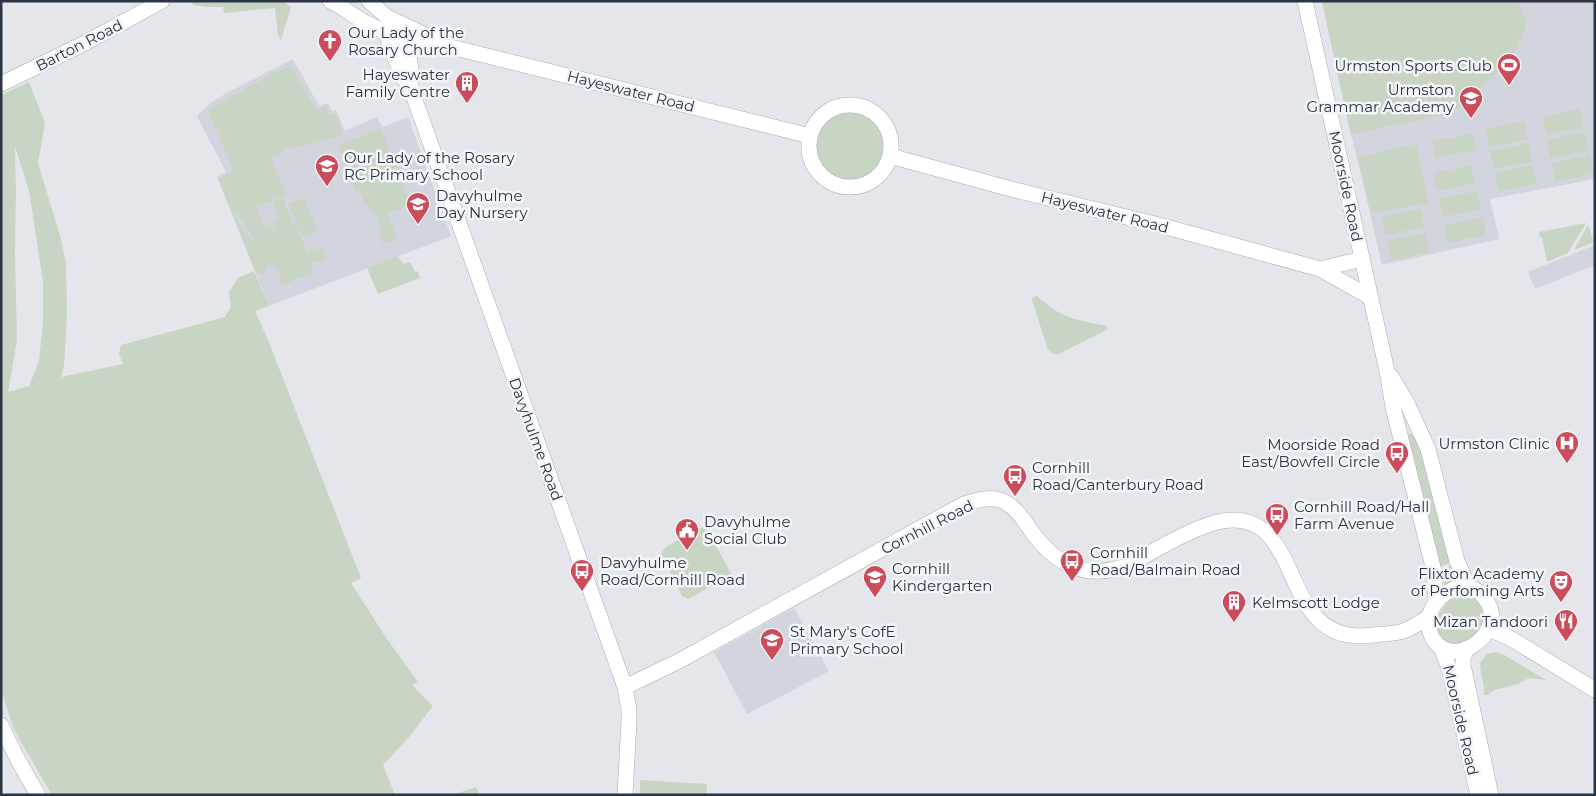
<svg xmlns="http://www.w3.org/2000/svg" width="1596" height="796" viewBox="0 0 1596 796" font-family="Montserrat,sans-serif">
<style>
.built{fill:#d2d5dd}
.green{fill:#c8d5c5;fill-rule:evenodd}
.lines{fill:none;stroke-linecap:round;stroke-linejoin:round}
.secondary-casing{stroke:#a9adb6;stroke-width:16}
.secondary{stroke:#fff;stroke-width:15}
.labels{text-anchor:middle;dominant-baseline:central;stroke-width:5;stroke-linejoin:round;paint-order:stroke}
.poi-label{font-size:15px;fill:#2b3444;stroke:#f3f5f8;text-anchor:start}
.street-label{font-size:15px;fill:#2b3444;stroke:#f3f5f8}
</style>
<rect width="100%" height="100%" fill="#e4e6eb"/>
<g class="built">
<path d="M1322 1H1595V179L1490 199 1499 239 1382 265 1339 82Z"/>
<path d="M293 59 319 106 328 103 332 111 336 110 345 131 377 117 382 127 408 117 451 236 269 306 217 177 226 172 197 116 208 105 223 95Z"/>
<path d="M1595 245V265L1535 289 1528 272Z"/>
<path d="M794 608 829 671 747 714 714 652Z"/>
</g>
<g class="green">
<path d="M192 1H282L291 7 281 40 278 35 275 8 224 13 223 7H206L193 5Z"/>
<path d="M1322 1H1517L1527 23 1514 56 1454 112 1351 135Z"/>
<path d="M291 66 317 111 326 107 330 115 335 113 343 134 307 146 306 144 285 150 281 154 271 158 286 195 256 207 264 226 270 224 273 231 276 230 273 222 280 220 273 202 283 198 292 223H296L289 204 304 198 318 231 302 237 297 224H296L307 252 322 247 327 259 311 264 314 272 281 286 279 281 280 274 276 268 272 266 267 267 264 275 255 271 218 178 234 171 207 110 272 74ZM237 214 254 238 251 239 235 218 234 215Z"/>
<path d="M29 82 45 123 38 163 61 239 66 263 67 313 64 367 61 377 123 364 119 354 121 345 225 317 231 307 229 292 238 278 254 271 269 306 255 311 268 340 361 578 351 583 387 639 418 682 412 685 433 706 409 737 383 765 395 795H52L14 730 1 690V95ZM15 146 29 191 43 281V320L39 361 29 386 8 392 17 341 15 254 16 192Z"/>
<path d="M1580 109 1584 127 1546 135 1542 117Z"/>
<circle cx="850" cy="146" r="35"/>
<path d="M1524 121 1528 139 1489 147 1486 129Z"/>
<path d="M381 128 410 205 389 213 397 240 383 244 379 232 381 230 374 211 364 203 359 191 355 192 351 181 355 179 353 173 348 174 338 145Z"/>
<path d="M1585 132 1589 150 1550 158 1547 139Z"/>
<path d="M1473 133 1476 150 1435 158 1432 141Z"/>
<path d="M1528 143 1532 162 1494 169 1490 151Z"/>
<path d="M1416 144 1428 203 1372 213 1358 157Z"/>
<path d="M1590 155 1593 174 1555 182 1552 163Z"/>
<path d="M1471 165 1475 183 1437 191 1433 173Z"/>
<path d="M1533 165 1536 184 1498 191 1495 173Z"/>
<path d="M1477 191 1481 209 1443 217 1439 199Z"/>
<path d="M1421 209 1424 227 1386 235 1382 217Z"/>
<path d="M1483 217 1486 235 1448 243 1444 225Z"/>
<path d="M1586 223 1568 253 1547 262 1542 237H1540L1539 232Z"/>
<path d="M1588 225 1593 240 1592 243 1574 250Z"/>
<path d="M1426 233 1430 252 1392 260 1387 241Z"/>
<path d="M398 256 403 264 410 262 415 272 418 271 420 278 378 294 367 268Z"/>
<path d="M1037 296C1042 300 1047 305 1053 309 1070 320 1088 322 1107 326L1108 329 1059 354H1053L1048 350 1032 300 1033 297Z"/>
<path d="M1409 434H1414L1420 444 1451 562 1440 567 1406 438Z"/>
<path d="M705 526 732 575 688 599 682 596 661 554 666 547Z"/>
<path d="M1452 565 1456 581 1444 584 1440 570Z"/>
<path d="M1465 592 1474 595 1484 611 1483 624 1475 636 1457 645 1443 641 1436 631V619L1450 598Z"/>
<path d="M1496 652 1504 655 1546 680 1529 678 1518 684 1494 690 1487 695H1484C1485 685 1480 674 1480 663L1487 654Z"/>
<path d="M640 780 707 784 706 795H640Z"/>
<path d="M476 787 480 795H452Z"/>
</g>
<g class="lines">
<g class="secondary-casing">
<g id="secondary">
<path d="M330 1C343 7 354 16 366 23 395 38 420 43 451 47L810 136"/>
<path d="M369 1 387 17 434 39"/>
<path d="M1305 1 1387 371 1393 407 1434 571 1436 602"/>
<path d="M405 31 411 70V89"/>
<path d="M386 33 401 74 411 89 625 687 629 710V721L625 795"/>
<path d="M1 84 85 43 162 1"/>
<circle cx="850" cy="146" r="41"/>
<path d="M890 156 1011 189 1159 225 1320 269 1370 297"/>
<path d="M1320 269 1362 259"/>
<path d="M1391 376 1407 403 1428 449 1457 561 1468 586"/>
<path d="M1468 586C1477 589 1483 594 1488 603 1505 634 1453 671 1433 639 1419 614 1442 586 1468 586Z"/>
<path d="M1489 629 1510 638 1595 690"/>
<path d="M1441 647 1449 668 1478 795"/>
<path d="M1467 648 1463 659V665L1491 795"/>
<path d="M625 687 679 661 964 504C976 500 993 495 1005 502 1019 510 1026 524 1035 536 1059 567 1089 579 1126 566 1153 552 1204 519 1234 520 1306 521 1279 648 1373 635 1383 634 1394 634 1403 631 1413 628 1421 621 1430 616"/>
<path d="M1 725 18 760 38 795"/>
</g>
</g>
<use href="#secondary" class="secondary"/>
</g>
<defs>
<g id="church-pin" transform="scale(1.25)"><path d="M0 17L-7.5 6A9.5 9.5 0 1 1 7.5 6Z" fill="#cd4c5c" stroke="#f3f5f8"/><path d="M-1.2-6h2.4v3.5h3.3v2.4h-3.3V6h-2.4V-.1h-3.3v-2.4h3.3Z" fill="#fff"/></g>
<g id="stadium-pin" transform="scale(1.25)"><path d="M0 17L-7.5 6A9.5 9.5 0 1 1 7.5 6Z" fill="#cd4c5c" stroke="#f3f5f8"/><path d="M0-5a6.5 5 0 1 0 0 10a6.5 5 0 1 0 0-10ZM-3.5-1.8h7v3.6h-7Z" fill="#fff"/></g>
<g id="building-pin" transform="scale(1.25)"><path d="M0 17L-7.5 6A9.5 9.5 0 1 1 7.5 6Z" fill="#cd4c5c" stroke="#f3f5f8"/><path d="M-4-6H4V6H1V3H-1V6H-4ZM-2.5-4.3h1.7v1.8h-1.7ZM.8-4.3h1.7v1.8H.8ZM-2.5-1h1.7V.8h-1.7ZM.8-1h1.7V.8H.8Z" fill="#fff"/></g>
<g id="school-pin" transform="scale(1.25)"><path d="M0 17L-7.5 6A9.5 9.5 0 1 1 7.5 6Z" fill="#cd4c5c" stroke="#f3f5f8"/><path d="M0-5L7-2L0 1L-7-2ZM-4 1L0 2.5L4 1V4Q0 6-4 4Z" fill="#fff"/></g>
<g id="hospital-pin" transform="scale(1.25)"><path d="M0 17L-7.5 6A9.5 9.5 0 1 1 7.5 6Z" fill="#cd4c5c" stroke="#f3f5f8"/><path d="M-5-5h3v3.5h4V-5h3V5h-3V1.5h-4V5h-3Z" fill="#fff"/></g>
<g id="bus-pin" transform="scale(1.25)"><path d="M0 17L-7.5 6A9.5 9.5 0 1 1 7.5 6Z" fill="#cd4c5c" stroke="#f3f5f8"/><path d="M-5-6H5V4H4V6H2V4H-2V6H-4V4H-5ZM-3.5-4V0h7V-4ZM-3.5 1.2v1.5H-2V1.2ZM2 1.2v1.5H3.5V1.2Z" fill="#fff"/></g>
<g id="civic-pin" transform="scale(1.25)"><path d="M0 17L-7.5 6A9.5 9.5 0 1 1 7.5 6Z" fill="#cd4c5c" stroke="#f3f5f8"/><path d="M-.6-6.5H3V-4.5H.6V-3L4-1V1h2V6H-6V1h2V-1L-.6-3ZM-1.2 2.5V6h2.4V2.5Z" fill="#fff"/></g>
<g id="theatre-pin" transform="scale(1.25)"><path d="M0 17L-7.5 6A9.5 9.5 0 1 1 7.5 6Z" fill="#cd4c5c" stroke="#f3f5f8"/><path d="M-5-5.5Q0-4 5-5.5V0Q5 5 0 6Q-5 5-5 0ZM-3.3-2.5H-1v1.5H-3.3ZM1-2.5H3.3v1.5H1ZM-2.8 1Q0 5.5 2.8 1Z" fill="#fff"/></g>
<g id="restaurant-pin" transform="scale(1.25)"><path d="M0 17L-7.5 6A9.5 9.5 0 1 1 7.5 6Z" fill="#cd4c5c" stroke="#f3f5f8"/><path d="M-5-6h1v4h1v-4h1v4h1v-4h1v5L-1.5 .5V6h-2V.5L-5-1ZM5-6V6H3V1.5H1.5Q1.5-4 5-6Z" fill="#fff"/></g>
</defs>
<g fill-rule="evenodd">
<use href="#church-pin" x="330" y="41"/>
<use href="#stadium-pin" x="1509" y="65"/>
<use href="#building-pin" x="467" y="83"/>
<use href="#school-pin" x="1471" y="98"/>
<use href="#school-pin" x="327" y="166"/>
<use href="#school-pin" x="418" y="204"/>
<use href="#hospital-pin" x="1567" y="443"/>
<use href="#bus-pin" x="1397" y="453"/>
<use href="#bus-pin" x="1015" y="476"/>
<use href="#bus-pin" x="1277" y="515"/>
<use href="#civic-pin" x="687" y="530"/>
<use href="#bus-pin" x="1072" y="561"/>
<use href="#bus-pin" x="582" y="571"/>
<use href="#school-pin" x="875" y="577"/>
<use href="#theatre-pin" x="1561" y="582"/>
<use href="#building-pin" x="1234" y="602"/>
<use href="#restaurant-pin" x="1566" y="621"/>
<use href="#school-pin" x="772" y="640"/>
</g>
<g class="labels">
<g class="poi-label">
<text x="348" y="32">Our Lady of the<tspan x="348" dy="17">Rosary Church</tspan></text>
<text x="1492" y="65" text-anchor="end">Urmston Sports Club</text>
<text x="450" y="74" text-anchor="end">Hayeswater<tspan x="450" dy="17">Family Centre</tspan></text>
<text x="1454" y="89" text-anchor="end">Urmston<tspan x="1454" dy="17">Grammar Academy</tspan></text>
<text x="344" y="157">Our Lady of the Rosary<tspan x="344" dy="17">RC Primary School</tspan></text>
<text x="436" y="195">Davyhulme<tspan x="436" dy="17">Day Nursery</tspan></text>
<text x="1550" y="443" text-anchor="end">Urmston Clinic</text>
<text x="1380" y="444" text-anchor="end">Moorside Road<tspan x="1380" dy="17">East/Bowfell Circle</tspan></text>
<text x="1032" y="467">Cornhill<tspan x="1032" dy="17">Road/Canterbury Road</tspan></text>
<text x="1294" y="506">Cornhill Road/Hall<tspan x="1294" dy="17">Farm Avenue</tspan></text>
<text x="704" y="521">Davyhulme<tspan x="704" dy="17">Social Club</tspan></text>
<text x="1090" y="552">Cornhill<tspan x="1090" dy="17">Road/Balmain Road</tspan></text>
<text x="600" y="562">Davyhulme<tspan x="600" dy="17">Road/Cornhill Road</tspan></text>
<text x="892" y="568">Cornhill<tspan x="892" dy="17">Kindergarten</tspan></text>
<text x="1544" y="573" text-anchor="end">Flixton Academy<tspan x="1544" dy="17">of Perfoming Arts</tspan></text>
<text x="1252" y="602">Kelmscott Lodge</text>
<text x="1548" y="621" text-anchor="end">Mizan Tandoori</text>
<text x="790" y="631">St Mary's CofE<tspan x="790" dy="17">Primary School</tspan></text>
</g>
<g class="street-label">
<text transform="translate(79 45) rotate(-27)">Barton Road</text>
<text transform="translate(631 91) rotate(14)">Hayeswater Road</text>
<text transform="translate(1346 186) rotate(78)">Moorside Road</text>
<text transform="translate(1105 212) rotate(14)">Hayeswater Road</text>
<text transform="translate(536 439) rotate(70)">Davyhulme Road</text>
<text transform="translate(927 527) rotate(-27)">Cornhill Road</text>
<text transform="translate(1461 720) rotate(77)">Moorside Road</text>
</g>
</g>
<rect width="1596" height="796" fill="none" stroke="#2b3444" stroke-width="5"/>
</svg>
